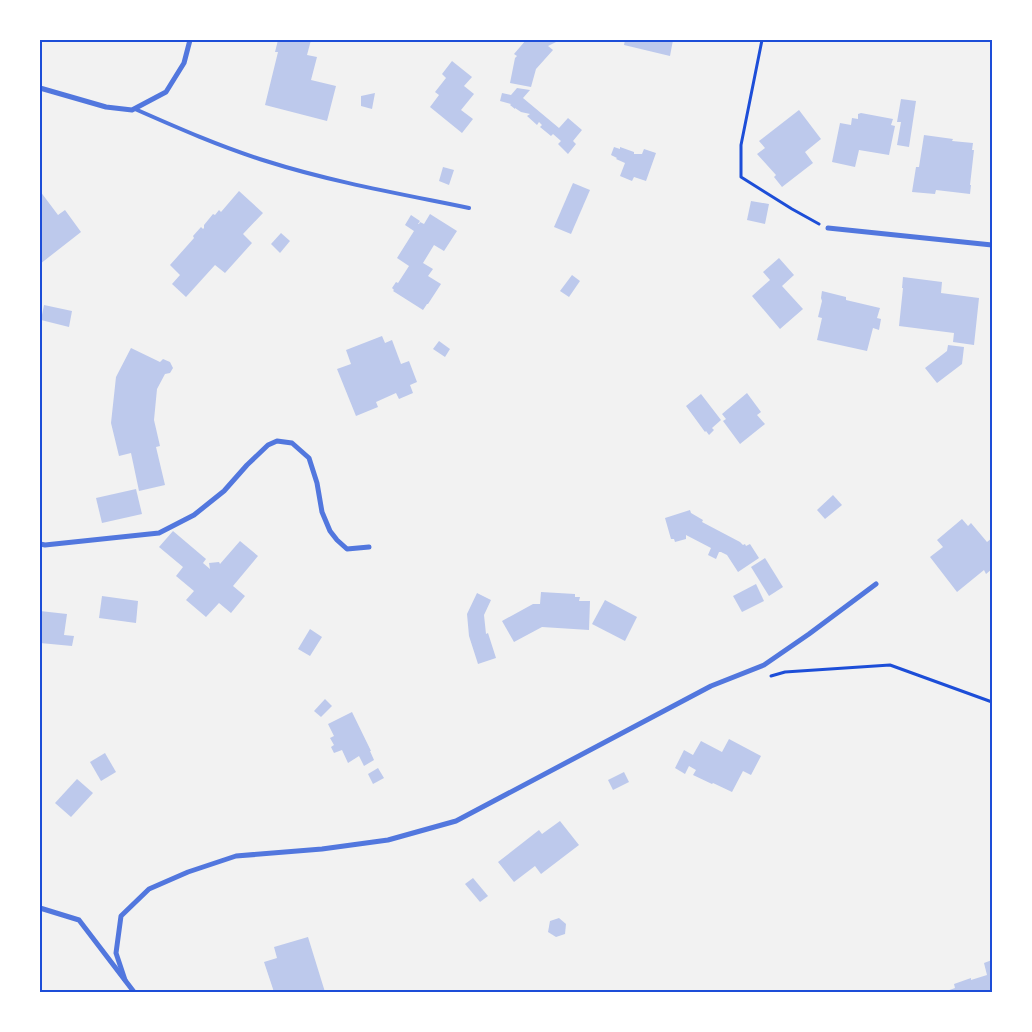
<svg xmlns="http://www.w3.org/2000/svg" width="1032" height="1032" viewBox="0 0 1032 1032" font-family="Lora,serif">
<style>
.building{fill:#bdc9ec}
.lines{fill:none;stroke-linecap:round;stroke-linejoin:round}
.path{stroke:#1d4ed8;stroke-width:3}
.service{stroke:#5277de;stroke-width:4}
.minor{stroke:#5277de;stroke-width:5}
.neatline{fill:none;stroke:#1d4ed8;stroke-width:2}
</style>
<rect width="100%" height="100%" fill="#f2f2f2"/>
<g class="building">
<path d="M278 40H311L307 55 317 57 311 80 336 86 327 121 265 105 278 52H275Z"/>
<path d="M526 40H556V42L548 46 553 50 536 69 531 87 510 83 515 58 517 56 514 54Z"/>
<path d="M625 40H673L670 56 624 45Z"/>
<path d="M452 61 472 77 464 86 474 94 461 110 473 119 462 133 430 107 439 95 435 92 446 78 442 74Z"/>
<path d="M517 88 530 90 523 98 559 128 568 118 582 130 573 141 576 144 568 154 558 144 561 141 553 134 551 136 540 127 542 125 539 122 537 125 527 116 530 114 521 112 515 108V109L510 105 511 104 500 101 502 93 511 95Z"/>
<path d="M375 93 372 109 361 106V96Z"/>
<path d="M901 99 916 101 909 147 897 145 901 122H897Z"/>
<path d="M799 110 821 139 805 152 813 163 782 187 774 177 776 175 757 154 765 148 759 141Z"/>
<path d="M861 113 893 119 891 125 895 126 889 155 859 150 855 167 832 162 840 123 851 125 852 118 858 119V114Z"/>
<path d="M924 135 953 139 952 141 973 143 972 150H974L970 185H971L970 194 936 190 935 194 912 192 916 167H919Z"/>
<path d="M614 147 620 149V147L634 152V154H642L644 149 656 153 646 181 634 177 632 181 620 176 625 163 616 159 617 158 611 155Z"/>
<path d="M443 167 454 170 449 185 439 181Z"/>
<path d="M573 183 590 190 571 234 554 227Z"/>
<path d="M40 191 58 215 65 210 81 232 40 264Z"/>
<path d="M239 191 263 213 243 234 252 243 225 273 215 265 186 297 172 284 180 275 170 265 194 238 193 236 201 227 203 229 204 228V225L213 214 215 215 219 210 221 212Z"/>
<path d="M751 201 769 204 765 224 747 220Z"/>
<path d="M430 214 457 231 444 251 434 245 423 263 433 269 428 276 441 284 428 304H427L423 310 393 291 394 290 392 288 396 282 398 283 409 266 397 258 414 231 405 225 411 215 420 221 418 224H419L420 222 424 224Z"/>
<path d="M281 233 290 241 280 253 271 244Z"/>
<path d="M779 258 794 275 782 286 803 309 780 329 752 296 770 280 763 272Z"/>
<path d="M572 275 580 281 569 297 560 291Z"/>
<path d="M903 277 942 282 941 293 979 298 974 345 953 342 954 333 899 326 903 288H902Z"/>
<path d="M822 291 846 297V300L880 308 877 318 881 319 879 330 873 328 867 351 817 340 822 318 818 317 822 301 821 298Z"/>
<path d="M44 305 72 311 69 327 41 320Z"/>
<path d="M382 336 385 343 392 340 401 364 409 361 417 382 410 385 413 393 399 399 396 393 376 402 378 407 356 416 337 369 351 364 346 350Z"/>
<path d="M439 341 450 349 445 357 433 349Z"/>
<path d="M948 345 964 347 962 364 937 383 925 368 947 351Z"/>
<path d="M131 348 160 362 163 359 170 362 173 368 170 373 165 374 157 389 154 420 160 446 156 447 165 485 139 491 131 453 119 456 111 423 116 377Z"/>
<path d="M747 393 761 412 757 415 765 424 740 444 723 421 726 419 722 414Z"/>
<path d="M701 394 721 420 712 428 714 430 709 435 706 431 705 432 686 406Z"/>
<path d="M136 489 142 514 102 523 96 498Z"/>
<path d="M833 495 842 505 825 519 817 510Z"/>
<path d="M690 510 691 513 703 520 702 522 740 542 743 545 745 544 746 546 750 544 759 558 738 572 727 555 721 552H719L716 559 708 555 711 548 686 535V539L675 542 674 539H671L665 518Z"/>
<path d="M962 519 968 526 971 523 987 542 992 538V569L986 574 984 570 957 592 930 557 943 547 937 540Z"/>
<path d="M173 531 206 559 203 563 210 569 209 563 219 562 220 564 240 541 258 556 233 586 245 596 231 613 219 603 206 617 186 600 194 591 176 576 183 567 159 547Z"/>
<path d="M765 558 783 587 769 596 751 567Z"/>
<path d="M756 584 764 601 742 612 733 596Z"/>
<path d="M541 592 575 594V597H580L579 601H590L589 630 542 627 514 642 502 621 533 604H540Z"/>
<path d="M477 593 491 600 484 615 486 634 488 633 496 658 478 664 469 636 467 614Z"/>
<path d="M102 596 138 601 136 623 99 618Z"/>
<path d="M605 600 637 617 625 641 592 624Z"/>
<path d="M40 611 67 614 64 635 74 636 72 646 40 643Z"/>
<path d="M310 629 322 637 310 656 298 649Z"/>
<path d="M325 699 332 706 321 717 314 711Z"/>
<path d="M352 712 371 751H370L374 760 364 766 359 756 348 763 342 750 334 753 331 747 334 745 330 738 334 736 328 724Z"/>
<path d="M729 739 761 756 751 775 743 771 732 792 713 783 712 784 693 775 696 770 689 766 685 774 675 768 684 750 693 755 701 741 722 752Z"/>
<path d="M105 753 116 772 101 781 90 762Z"/>
<path d="M378 768 384 778 373 784 368 774Z"/>
<path d="M624 772 629 782 613 790 608 780Z"/>
<path d="M77 779 93 793 71 817 55 803Z"/>
<path d="M560 821 579 845 541 874 535 866 514 882 498 862 539 830 542 834Z"/>
<path d="M473 878 488 896 480 902 465 884Z"/>
<path d="M559 918 566 924 565 934 556 937 548 932 550 921Z"/>
<path d="M308 937 325 992H274L264 962 277 958 274 947Z"/>
<path d="M992 960V992H944L955 988 954 984 971 978V980L987 975 984 963Z"/>
</g>
<g class="lines">
<g class="path">
<path d="M762 40 741 145V177L792 209 819 224"/>
<path d="M771 676 785 672 890 665 992 702"/>
</g>
<path class="service" d="M135 109C178 128 221 147 266 161 332 182 401 194 469 208"/>
<g class="minor">
<path d="M40 88 106 107 132 110 166 92 184 63 190 40"/>
<path d="M828 228 992 245"/>
<path d="M40 544 45 545 159 533 194 515 224 491 247 465 268 445 277 441 292 443 309 458 317 483 322 512 330 531 337 540 347 549 369 547"/>
<path d="M40 908 79 920 134 992"/>
<path d="M125 980 116 953 121 916 149 889 188 872 236 856 322 849 388 840 456 821 711 686 764 665 809 634 876 584"/>
</g>
</g>
<rect width="1032" height="1032" fill="none" stroke="#ffffff" stroke-width="82"/>
<rect x="41" y="41" width="950" height="950" class="neatline"/>
</svg>
